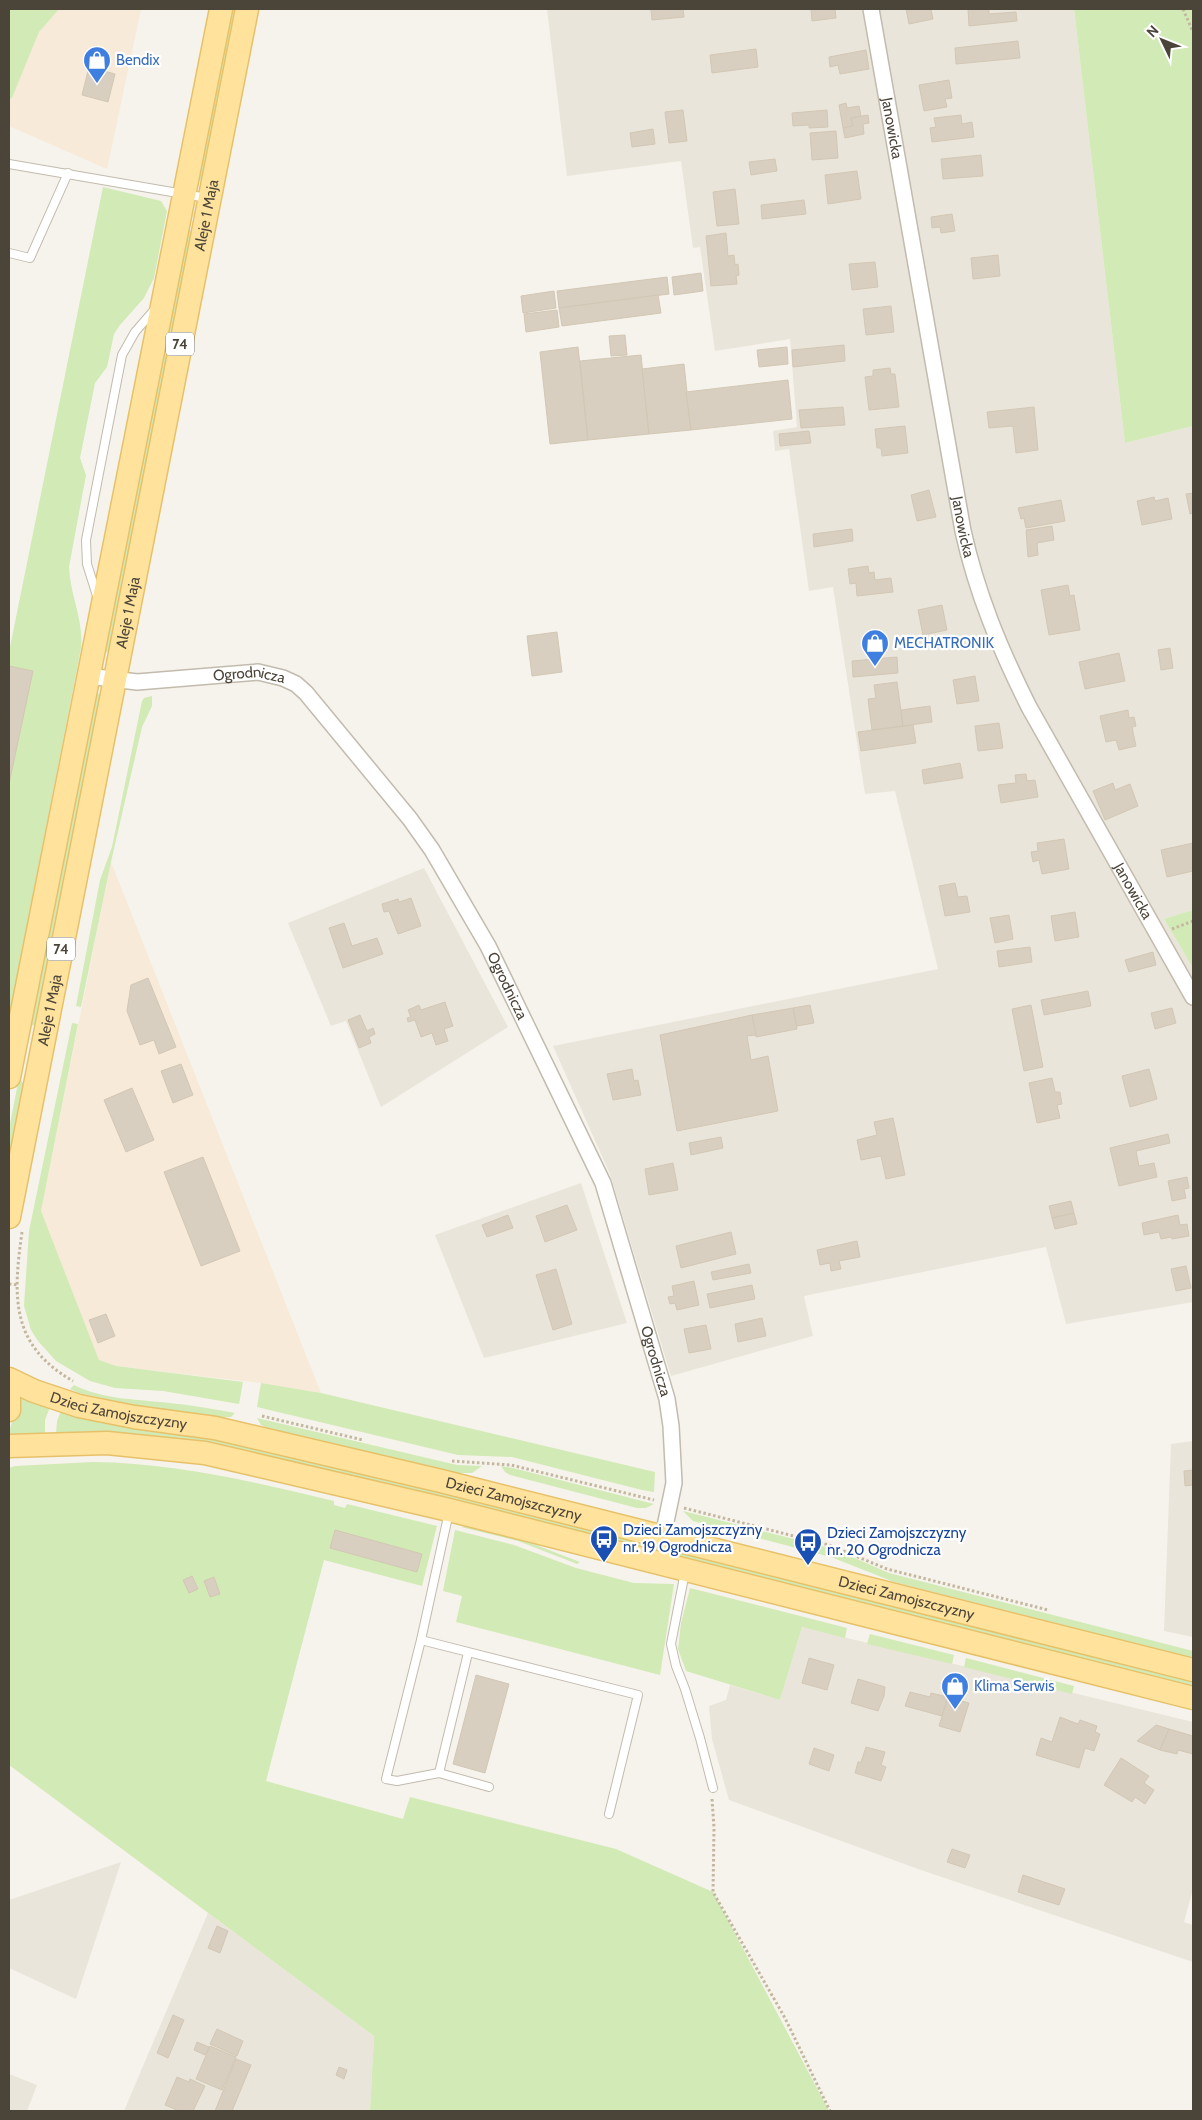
<svg xmlns="http://www.w3.org/2000/svg" width="1202" height="2120" viewBox="0 0 1202 2120" font-family="Cabin,sans-serif">
<style>
.residential{fill:#eae5da}
.commercial{fill:#f7ead8}
.green{fill:#d2eab5}
.building{fill:#d8cfc1;stroke:#d3c7b4}
.lines{fill:none;stroke-linecap:round;stroke-linejoin:round}
.service-casing{stroke:#c2bbae;stroke-width:10}
.minor-casing{stroke:#c2bbae;stroke-width:18}
.primary-casing{stroke:#e6c16a;stroke-width:25}
.path{stroke:#c4b79f;stroke-width:3;stroke-dasharray:2.5 2.5;stroke-linecap:butt}
.service{stroke:#fff;stroke-width:8}
.minor{stroke:#fff;stroke-width:15}
.primary{stroke:#ffe39c;stroke-width:22}
.labels{text-anchor:middle;dominant-baseline:central;stroke-width:4.5;stroke-linejoin:round;paint-order:stroke}
.shield{fill:#fff;stroke:#817c74;stroke-width:1}
.shield-label{font-size:14px;font-weight:bold;fill:#4b4439}
.shop-label{font-size:15px;fill:#366cbe;stroke:#fff;text-anchor:start}
.street-label{font-size:15px;fill:#4b4439;stroke:#fff}
.transit-label{font-size:15px;fill:#164399;stroke:#fff;text-anchor:start}
</style>
<rect width="100%" height="100%" fill="#f6f3ec"/>
<g class="residential">
<path d="M547 9H1074L1125 443 1193 426V910L1164 919 1193 968V1302L1066 1324 1046 1247 804 1296 813 1336 671 1376 610 1174 553 1046 938 969 895 791 865 794 833 587 809 591 789 449 775 451 773 431 797 427 790 339 715 351 700 247 693 248 681 161 567 176Z"/>
<path d="M424 868 508 1027 381 1107 346 1021 331 1026 288 923Z"/>
<path d="M581 1183 627 1323 484 1358 435 1235Z"/>
<path d="M1193 1441V1637L1164 1631 1171 1444Z"/>
<path d="M802 1627 1193 1722V1889L1184 1922 1193 1925V1962L918 1869 729 1800 712 1739 709 1706 726 1700 730 1685 780 1700Z"/>
<path d="M121 1862 76 1999 9 1968V1900Z"/>
<path d="M208 1913 374 2036 370 2111H124Z"/>
<path d="M9 2074 37 2085 27 2111H9Z"/>
</g>
<g class="commercial">
<path d="M59 9H141L107 169 9 126V99L12 98 39 32Z"/>
<path d="M111 862 321 1393 261 1383 115 1366 99 1360 41 1211Z"/>
</g>
<g class="green">
<path d="M9 9H59L39 32 12 98 9 99Z"/>
<path d="M230 9H236L203 179 199 181 197 180Z"/>
<path d="M1074 9H1193V426L1125 443Z"/>
<path d="M103 187 161 201 167 211 154 278 144 298 120 325 114 334 107 367 95 383 80 458 86 475 69 567C70 595 84 621 81 648L9 1017V652Z"/>
<path d="M188 223 191 235 109 650 106 653 104 651Z"/>
<path d="M98 693 101 697 36 1023 32 1026 30 1025 95 694Z"/>
<path d="M152 696V706L142 727 111 862 81 1007 76 1006 100 880 112 847 142 701 144 698Z"/>
<path d="M1193 910V968L1164 919Z"/>
<path d="M72 1023 78 1024 41 1211 99 1360 116 1366 243 1382 239 1404 163 1391 115 1388 90 1381 56 1361 38 1341 31 1330 24 1306 29 1231Z"/>
<path d="M21 1080 24 1085 9 1163V1129L18 1083Z"/>
<path d="M261 1383 321 1393 655 1472 654 1492 642 1490 512 1457 458 1455 257 1407Z"/>
<path d="M74 1385C105 1400 136 1399 169 1403 191 1405 213 1409 235 1413L231 1417 219 1418 144 1407 79 1393 70 1389Z"/>
<path d="M17 1394 50 1407 45 1420V1433L10 1434 9 1431 15 1413Z"/>
<path d="M61 1411 233 1443 467 1497 1193 1680V1687L193 1442 98 1431 56 1433 57 1421Z"/>
<path d="M257 1418 457 1465 482 1466 472 1473H455L269 1429 261 1425Z"/>
<path d="M93 1462C176 1463 254 1482 334 1501V1505L345 1508 347 1504 437 1526 422 1586 324 1560 266 1781 403 1819 410 1797 616 1849 713 1892 829 2111H370L374 2036 9 1765V1468L15 1466Z"/>
<path d="M501 1466 513 1468 654 1504 646 1508H637L510 1475 505 1472Z"/>
<path d="M683 1511 834 1549 889 1573 1193 1651V1658L894 1582 831 1557 693 1521Z"/>
<path d="M467 1526 518 1538 580 1562 577 1564 518 1541 461 1527Z"/>
<path d="M455 1530 514 1545 576 1568 634 1583 674 1584 660 1675 456 1622 462 1596 443 1591Z"/>
<path d="M690 1588 847 1628 845 1638 802 1627 780 1700 686 1671 678 1649 681 1623Z"/>
<path d="M870 1634 954 1655 952 1664 867 1644Z"/>
<path d="M966 1658 1074 1686 1072 1694 964 1667Z"/>
</g>
<g class="building">
<path d="M651 9H683L684 17 652 20Z"/>
<path d="M811 9H835L836 18 812 21Z"/>
<path d="M906 9H931L933 19 909 24Z"/>
<path d="M968 9H989V14L1016 12 1017 21 969 26Z"/>
<path d="M1018 41 1020 58 956 64 955 48Z"/>
<path d="M756 49 758 67 712 73 710 55Z"/>
<path d="M866 50 869 69 840 74 838 65 830 67 829 57Z"/>
<path d="M89 67 115 74 108 102 82 95Z"/>
<path d="M949 80 952 98 945 99 947 107 924 111 919 85Z"/>
<path d="M846 103 847 108 859 106 861 116 851 118 853 126 843 128 839 105Z"/>
<path d="M683 110 687 141 669 143 665 112Z"/>
<path d="M827 110 828 127 809 128V125L793 126 792 113Z"/>
<path d="M868 115 869 123 863 124 864 134 845 138 843 128 853 126 851 118Z"/>
<path d="M961 115 962 124 972 122 974 137 932 142 930 128 936 127 934 118Z"/>
<path d="M653 129 655 144 632 147 630 133Z"/>
<path d="M836 131 838 158 812 160 810 133Z"/>
<path d="M981 155 983 176 943 179 941 159Z"/>
<path d="M775 159 777 171 751 175 749 162Z"/>
<path d="M857 171 861 199 828 204 825 175Z"/>
<path d="M735 189 739 224 717 226 713 192Z"/>
<path d="M804 200 806 214 762 219 761 205Z"/>
<path d="M952 214 955 231 941 233 940 227 932 228 931 217Z"/>
<path d="M726 233 728 256 734 255 735 265 738 264 739 275 736 276 737 284 711 286 706 236Z"/>
<path d="M998 255 1000 276 973 279 971 258Z"/>
<path d="M875 262 878 287 852 290 849 264Z"/>
<path d="M701 273 703 291 674 295 672 277Z"/>
<path d="M667 277 669 294 559 308 557 291Z"/>
<path d="M554 291 556 308 523 313 521 296Z"/>
<path d="M658 295 661 313 562 326 559 308Z"/>
<path d="M891 306 894 332 866 335 863 309Z"/>
<path d="M557 310 559 327 526 332 524 314Z"/>
<path d="M625 335 627 355 611 356 609 336Z"/>
<path d="M844 345 845 361 793 367 792 350Z"/>
<path d="M578 347 588 440 550 444 540 352Z"/>
<path d="M787 347 788 364 759 367 757 350Z"/>
<path d="M641 355 649 434 588 440 580 361Z"/>
<path d="M684 364 691 430 649 434 642 369Z"/>
<path d="M890 368 891 374H895L899 407 869 410 865 377 873 376V370Z"/>
<path d="M788 380 792 419 691 430 686 392Z"/>
<path d="M843 407 845 425 801 428 799 410Z"/>
<path d="M1034 407 1038 450 1016 453 1013 426 989 428 987 412Z"/>
<path d="M905 426 908 453 882 456 881 448H877L875 429Z"/>
<path d="M809 431 811 443 780 446 779 434Z"/>
<path d="M929 490 936 517 917 521 911 495Z"/>
<path d="M1193 493V513L1190 514 1186 494Z"/>
<path d="M1154 497 1155 501 1168 498 1172 519 1142 525 1137 501Z"/>
<path d="M1061 500 1065 521 1026 528 1024 518 1021 519 1018 508Z"/>
<path d="M1052 526 1054 540 1037 543 1038 555 1028 557 1026 530Z"/>
<path d="M852 529 853 541 814 547 813 534Z"/>
<path d="M868 566 869 573 874 572 875 580 891 578 893 592 857 596 856 583 850 584 848 569Z"/>
<path d="M1068 585 1070 596 1074 595 1080 630 1049 635 1041 590Z"/>
<path d="M942 605 947 630 923 635 918 610Z"/>
<path d="M557 632 562 672 532 676 527 636Z"/>
<path d="M1170 648 1173 668 1161 670 1158 650Z"/>
<path d="M1119 653 1125 681 1085 689 1079 662Z"/>
<path d="M897 657 898 673 853 677 852 661Z"/>
<path d="M9 666 33 671 9 784Z"/>
<path d="M975 676 979 701 957 704 953 680Z"/>
<path d="M897 682 903 726 872 730 868 699 876 698 874 685Z"/>
<path d="M930 706 932 722 903 726 901 710Z"/>
<path d="M1128 710 1129 718 1134 717 1136 726 1132 727 1136 746 1119 750 1116 740 1106 742 1100 716Z"/>
<path d="M999 723 1003 748 978 751 975 726Z"/>
<path d="M913 725 916 743 861 751 858 732Z"/>
<path d="M960 763 963 778 924 784 922 770Z"/>
<path d="M1026 774 1027 781 1035 780 1038 797 1001 803 998 785 1016 783 1015 775Z"/>
<path d="M1113 783 1115 790 1130 784 1138 806 1105 820 1093 791Z"/>
<path d="M1064 839 1069 869 1042 874 1039 860 1033 862 1031 852 1038 851 1037 843Z"/>
<path d="M1193 843V871L1167 877 1161 850Z"/>
<path d="M955 883 958 897 967 896 970 912 945 916 939 886Z"/>
<path d="M411 898 421 926 398 934 389 911 384 912 382 904 398 899 399 902Z"/>
<path d="M1075 912 1079 937 1055 941 1051 916Z"/>
<path d="M1009 915 1013 939 995 943 990 918Z"/>
<path d="M344 923 352 946 377 938 383 954 343 968 329 928Z"/>
<path d="M1030 947 1032 962 999 967 997 951Z"/>
<path d="M1153 952 1156 965 1129 972 1125 960Z"/>
<path d="M148 978 176 1047 159 1054 154 1040 140 1045 127 1011 131 985Z"/>
<path d="M1088 991 1091 1006 1044 1015 1041 1000Z"/>
<path d="M445 1002 453 1026 444 1029 448 1041 436 1045 432 1033 421 1037 415 1020 408 1022 407 1018 411 1017 408 1010 419 1005 421 1010Z"/>
<path d="M810 1005 814 1023 797 1026 793 1008Z"/>
<path d="M1031 1005 1043 1067 1024 1071 1012 1009Z"/>
<path d="M793 1008 797 1029 756 1037 752 1015Z"/>
<path d="M1172 1008 1176 1023 1155 1029 1151 1013Z"/>
<path d="M360 1015 367 1031 373 1028 375 1034 369 1037 371 1043 359 1048 348 1020Z"/>
<path d="M752 1015 756 1035 747 1036 751 1060 768 1056 778 1111 677 1131 660 1035Z"/>
<path d="M181 1064 193 1095 173 1103 161 1071Z"/>
<path d="M632 1069 634 1081 638 1080 641 1095 613 1100 607 1074Z"/>
<path d="M1149 1069 1157 1099 1130 1107 1122 1076Z"/>
<path d="M1052 1078 1055 1092H1060L1062 1104 1057 1105 1060 1118 1037 1123 1029 1083Z"/>
<path d="M132 1088 154 1140 126 1152 104 1100Z"/>
<path d="M893 1118 905 1175 886 1179 881 1156 861 1160 857 1140 877 1135 874 1122Z"/>
<path d="M1168 1134 1170 1143 1136 1151 1139 1166 1154 1163 1157 1177 1119 1186 1110 1148Z"/>
<path d="M721 1137 723 1148 691 1155 689 1143Z"/>
<path d="M203 1157 240 1251 201 1266 164 1172Z"/>
<path d="M673 1163 678 1190 649 1195 645 1169Z"/>
<path d="M1187 1177 1189 1188 1184 1189 1186 1198 1172 1201 1168 1181Z"/>
<path d="M1071 1201 1074 1213 1052 1218 1049 1206Z"/>
<path d="M567 1205 577 1230 545 1242 536 1216Z"/>
<path d="M1074 1213 1077 1224 1055 1229 1052 1218Z"/>
<path d="M508 1215 513 1228 487 1237 482 1225Z"/>
<path d="M1178 1215 1180 1225 1187 1224 1189 1236 1172 1239 1171 1237 1161 1239 1159 1232 1144 1235 1142 1223Z"/>
<path d="M731 1232 736 1254 681 1268 676 1246Z"/>
<path d="M857 1241 860 1257 839 1261 841 1269 831 1271 830 1263 820 1265 817 1250Z"/>
<path d="M749 1264 751 1273 713 1280 711 1272Z"/>
<path d="M1186 1266 1191 1288 1176 1291 1171 1269Z"/>
<path d="M556 1269 572 1324 553 1330 536 1275Z"/>
<path d="M694 1281 699 1305 677 1310 675 1303 670 1304 668 1297 674 1296 672 1286Z"/>
<path d="M752 1285 755 1299 710 1308 707 1294Z"/>
<path d="M106 1314 115 1336 98 1343 89 1320Z"/>
<path d="M762 1318 766 1336 738 1342 735 1324Z"/>
<path d="M706 1325 711 1349 689 1353 684 1329Z"/>
<path d="M1193 1470V1485L1185 1486 1184 1471Z"/>
<path d="M335 1530 422 1554 417 1572 330 1548Z"/>
<path d="M192 1576 198 1589 189 1593 183 1580Z"/>
<path d="M214 1577 220 1594 210 1597 204 1581Z"/>
<path d="M809 1658 834 1665 827 1690 802 1683Z"/>
<path d="M476 1675 509 1684 485 1773 453 1764Z"/>
<path d="M858 1679 885 1687 884 1696 878 1711 851 1703Z"/>
<path d="M910 1692 930 1697 931 1693 948 1697 942 1716 905 1706Z"/>
<path d="M948 1697 969 1703 960 1732 939 1726Z"/>
<path d="M1060 1717 1078 1724 1080 1720 1097 1726 1095 1732 1100 1734 1094 1751 1085 1748 1079 1768 1036 1755 1041 1738 1052 1742Z"/>
<path d="M1156 1725 1169 1729 1160 1750 1137 1741Z"/>
<path d="M1169 1729 1193 1736V1754L1178 1750 1177 1754 1160 1750Z"/>
<path d="M866 1747 885 1752 881 1765 886 1767 881 1781 855 1773 858 1762H861Z"/>
<path d="M814 1748 834 1755 829 1771 809 1764Z"/>
<path d="M1121 1758 1149 1776 1144 1783 1154 1790 1145 1804 1135 1797 1132 1802 1104 1785Z"/>
<path d="M952 1849 970 1855 965 1868 947 1862Z"/>
<path d="M1023 1875 1065 1889 1059 1905 1018 1892Z"/>
<path d="M217 1926 228 1931 220 1953 208 1948Z"/>
<path d="M173 2015 184 2020 168 2058 157 2053Z"/>
<path d="M217 2029 243 2041 237 2056 210 2044Z"/>
<path d="M197 2042 209 2047 205 2055 194 2050Z"/>
<path d="M210 2046 236 2057 222 2090 196 2079Z"/>
<path d="M236 2059 251 2065 232 2111H215Z"/>
<path d="M339 2067 347 2070 344 2079 336 2075Z"/>
<path d="M177 2077 189 2082 190 2079 205 2086 193 2111H177V2110L165 2105Z"/>
</g>
<g class="lines">
<g class="service-casing">
<g id="service">
<path d="M9 164 207 198"/>
<path d="M9 253 30 258 68 173"/>
<path d="M98 599 87 564 86 540 122 355 135 332 155 309"/>
<path d="M449 1512 421 1640 386 1779 397 1781 439 1773 489 1787"/>
<path d="M685 1572 671 1644 676 1666 685 1689 700 1738 713 1788"/>
<path d="M421 1640 638 1695 609 1814"/>
<path d="M439 1773 468 1653"/>
</g>
</g>
<g class="minor-casing">
<g id="minor">
<path id="s1" d="M871 9 963 531C977 594 1000 649 1029 707L1193 997"/>
<path id="s2" d="M88 676 137 682 258 672 283 678 296 684 306 693 410 819 432 850 488 946 603 1183 667 1399 671 1426 674 1483 663 1536"/>
</g>
</g>
<g class="primary-casing">
<g id="primary">
<path d="M9 1077 221 9"/>
<path id="s3" d="M9 1217 247 9"/>
<path id="s4" d="M9 1379 34 1391 79 1406 134 1417 215 1428 441 1481 1193 1670"/>
<path d="M9 1398V1410"/>
<path d="M9 1446 107 1443 205 1453 449 1510 1193 1698"/>
</g>
</g>
<g class="path">
<path d="M1183 9 1193 32"/>
<path d="M1172 929 1193 921"/>
<path d="M22 1232C13 1296 10 1345 73 1381"/>
<path d="M9 1284 18 1285"/>
<path d="M262 1416 363 1440"/>
<path d="M452 1461 511 1465 654 1500"/>
<path d="M684 1508 829 1545 887 1569 1048 1610"/>
<path d="M712 1799 714 1828 713 1892 785 2018 830 2111"/>
</g>
<use href="#service" class="service"/>
<use href="#minor" class="minor"/>
<use href="#primary" class="primary"/>
</g>
<defs>
<g id="shop-pin" transform="scale(1.4375)"><path d="M0 17L-7.5 6A9.5 9.5 0 1 1 7.5 6Z" fill="#3f7fe0" stroke="#fff"/><path d="M-5-2.5h2.3a2.7 3.5 0 0 1 5.4 0H5L5.5 6h-11ZM-1.5-2.5h3a1.5 2.3 0 0 0-3 0Z" fill="#fff"/></g>
<g id="bus-pin" transform="scale(1.4375)"><path d="M0 17L-7.5 6A9.5 9.5 0 1 1 7.5 6Z" fill="#1a4fb4" stroke="#fff"/><path d="M-5-6H5V4H4V6H2V4H-2V6H-4V4H-5ZM-3.5-4V0h7V-4ZM-3.5 1.2v1.5H-2V1.2ZM2 1.2v1.5H3.5V1.2Z" fill="#fff"/></g>
</defs>
<g fill-rule="evenodd">
<use href="#shop-pin" x="97" y="60"/>
<use href="#shop-pin" x="875" y="643"/>
<use href="#bus-pin" x="604" y="1539"/>
<use href="#bus-pin" x="808" y="1542"/>
<use href="#shop-pin" x="955" y="1686"/>
</g>
<g class="labels">
<g class="shield">
<rect x="166" y="332.5" width="28" height="23" rx="4"/>
<rect x="47" y="937.5" width="28" height="23" rx="4"/>
</g>
<g class="shield-label">
<text x="180" y="344">74</text>
<text x="61" y="949">74</text>
</g>
<g class="shop-label">
<text x="116" y="60">Bendix</text>
<text x="894" y="643">MECHATRONIK</text>
<text x="974" y="1686">Klima Serwis</text>
</g>
<g class="street-label">
<text stroke="none"><textPath href="#s1" startOffset="121">Janowicka</textPath></text>
<text stroke="none"><textPath href="#s3" startOffset="1021">Aleje 1 Maja</textPath></text>
<text stroke="none"><textPath href="#s1" startOffset="526">Janowicka</textPath></text>
<text stroke="none"><textPath href="#s3" startOffset="616">Aleje 1 Maja</textPath></text>
<text stroke="none"><textPath href="#s2" startOffset="162">Ogrodnicza</textPath></text>
<text stroke="none"><textPath href="#s1" startOffset="930">Janowicka</textPath></text>
<text stroke="none"><textPath href="#s2" startOffset="581">Ogrodnicza</textPath></text>
<text stroke="none"><textPath href="#s3" startOffset="211">Aleje 1 Maja</textPath></text>
<text stroke="none"><textPath href="#s2" startOffset="986">Ogrodnicza</textPath></text>
<text stroke="none"><textPath href="#s4" startOffset="115">Dzieci Zamojszczyzny</textPath></text>
<text stroke="none"><textPath href="#s4" startOffset="520">Dzieci Zamojszczyzny</textPath></text>
<text stroke="none"><textPath href="#s4" startOffset="925">Dzieci Zamojszczyzny</textPath></text>
</g>
<g class="transit-label">
<text x="623" y="1530">Dzieci Zamojszczyzny<tspan x="623" dy="17">nr. 19 Ogrodnicza</tspan></text>
<text x="827" y="1533">Dzieci Zamojszczyzny<tspan x="827" dy="17">nr. 20 Ogrodnicza</tspan></text>
</g>
</g>
<rect width="1202" height="2120" fill="none" stroke="#4b4439" stroke-width="20"/>
<g transform="translate(1162 40) rotate(313)" stroke="#ffffff" stroke-width="4" paint-order="stroke">
<path d="M0-4L9 19L0 12L-9 19Z" fill="#4b4439"/>
<text y="-8" font-size="14" font-weight="bold" text-anchor="middle" fill="#4b4439">N</text>
</g>
</svg>
